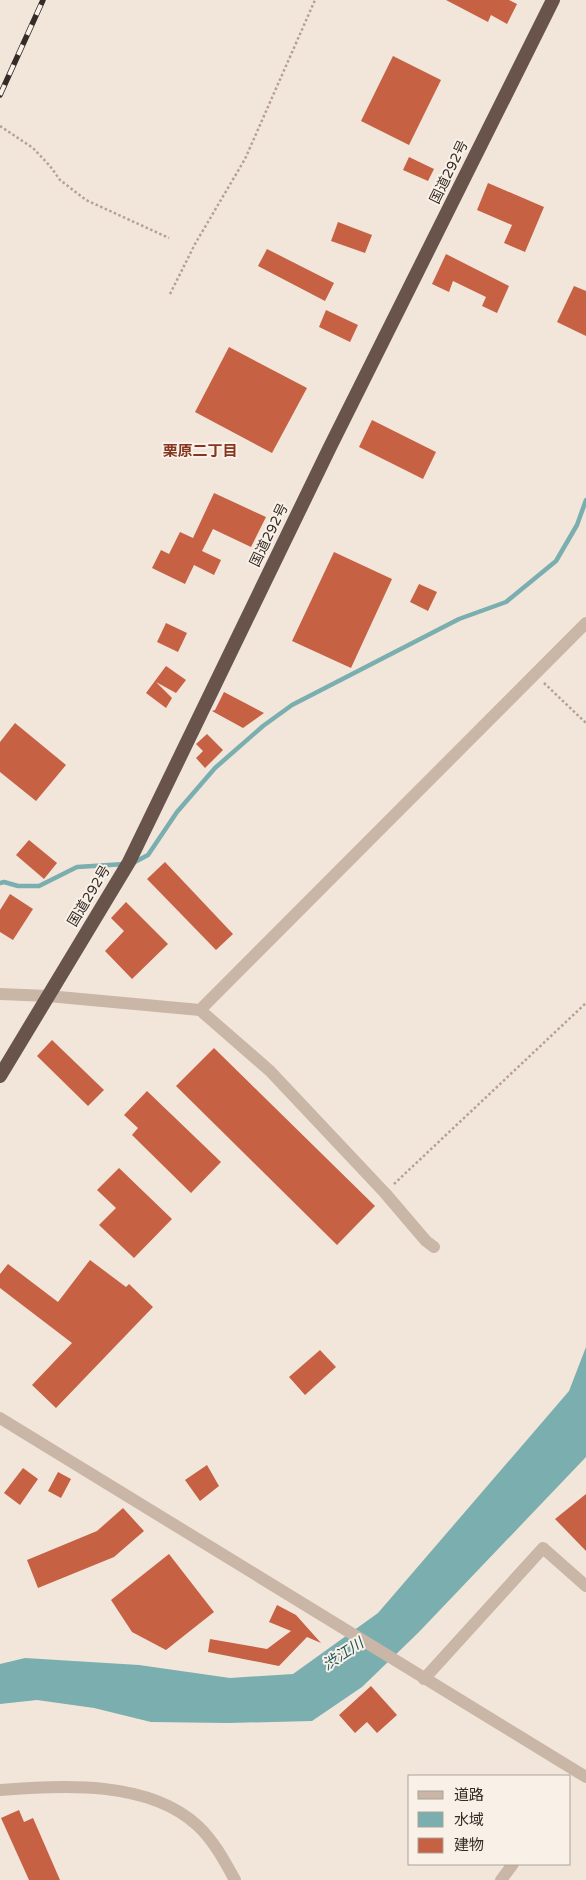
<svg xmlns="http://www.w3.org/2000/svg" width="586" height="1880" viewBox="0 0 586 1880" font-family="'Varela Round','Noto Sans JP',sans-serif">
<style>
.water{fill:#7aaeaf}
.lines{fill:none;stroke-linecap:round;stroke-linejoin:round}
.stream{stroke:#7aaeaf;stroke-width:4.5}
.building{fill:#c66144}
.path{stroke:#b6a091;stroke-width:2.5;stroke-dasharray:2.5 2.5;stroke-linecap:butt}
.minor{stroke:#cab6a7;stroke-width:12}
.tertiary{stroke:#cab6a7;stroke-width:12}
.trunk{stroke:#68544b;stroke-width:14}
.rail-casing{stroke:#362c27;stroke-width:5.5}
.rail{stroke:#f9f1e7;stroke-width:4;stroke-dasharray:11;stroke-linecap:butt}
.labels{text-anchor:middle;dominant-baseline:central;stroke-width:4;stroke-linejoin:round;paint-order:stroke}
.street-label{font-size:14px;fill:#362c27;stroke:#f9f1e7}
.neighbourhood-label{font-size:15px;font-weight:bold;fill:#853620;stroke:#f9f1e7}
.water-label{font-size:15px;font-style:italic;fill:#1d5558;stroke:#f9f1e7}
</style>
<rect width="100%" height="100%" fill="#f2e6db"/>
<path class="water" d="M586 1347V1457L418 1633 362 1687 312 1721 228 1723 151 1722 94 1708 37 1700 0 1704V1664L25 1658 139 1665 230 1678 293 1674 378 1613 569 1391Z"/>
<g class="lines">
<g class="stream">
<path d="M133 863 148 855 177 812 215 768 263 726 292 705 459 619 506 602 556 561 577 525 586 500"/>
<path d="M0 883 4 882 18 886H39L77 867 125 864"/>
</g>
</g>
<g class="building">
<path d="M446 0H509L517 4 507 24 491 15 488 22Z"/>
<path d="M393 56 441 80 409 145 361 121Z"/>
<path d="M409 157 434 169 428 181 403 170Z"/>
<path d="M488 183 544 207 525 252 504 243 512 225 477 210Z"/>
<path d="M338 222 372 235 365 253 331 241Z"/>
<path d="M267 249 334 283 325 301 258 266Z"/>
<path d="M446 254 509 286 497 313 482 306 486 297 453 281 449 292 432 284Z"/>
<path d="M574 286 586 291V336L557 322Z"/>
<path d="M326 310 358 325 350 342 319 327Z"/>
<path d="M229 347 307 388 272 453 195 412Z"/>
<path d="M372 420 436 452 423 479 359 447Z"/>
<path d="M214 493 266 517 251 547 213 529 202 551 221 560 214 575 194 565 185 584 152 568 161 550 169 554 180 532 193 538Z"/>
<path d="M334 552 392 579 351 668 292 641Z"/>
<path d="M419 584 437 592 428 611 410 602Z"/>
<path d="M166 623 187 633 178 652 157 642Z"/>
<path d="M166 666 186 680 176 693 156 682 172 698 166 708 146 693Z"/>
<path d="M224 692 264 713 243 728 212 711 215 710Z"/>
<path d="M15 723 66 765 36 801 0 772V742Z"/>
<path d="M207 734 223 750 205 768 196 758 203 751 196 744Z"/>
<path d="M29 840 57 863 44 879 16 855Z"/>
<path d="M165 862 233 934 216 950 147 879Z"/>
<path d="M10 894 33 909 13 940 0 932V910Z"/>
<path d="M126 902 168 944 132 979 105 951 124 931 111 918Z"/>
<path d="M52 1040 104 1090 88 1106 37 1056Z"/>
<path d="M214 1048 375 1206 337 1245 176 1086Z"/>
<path d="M147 1091 221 1162 191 1193 132 1135 138 1128 124 1115Z"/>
<path d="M119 1168 172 1219 134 1258 99 1225 116 1208 97 1190Z"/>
<path d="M90 1260 126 1287 129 1284 153 1307 56 1408 32 1385 72 1343 0 1288V1274L8 1264 58 1302Z"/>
<path d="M320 1350 336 1367 305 1395 289 1377Z"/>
<path d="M207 1465 219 1486 200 1501 185 1480Z"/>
<path d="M23 1468 38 1479 20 1505 4 1493Z"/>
<path d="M58 1472 71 1479 61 1498 48 1491Z"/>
<path d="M586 1494V1551L555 1519Z"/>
<path d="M123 1508 144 1531 114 1557 38 1588 27 1560 97 1531Z"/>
<path d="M169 1554 214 1612 166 1650 132 1632 111 1600Z"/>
<path d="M277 1605 296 1615 321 1643 307 1637 279 1666 208 1652 210 1639 267 1649 291 1631 269 1622Z"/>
<path d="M371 1686 397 1715 377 1733 367 1722 355 1733 339 1715Z"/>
<path d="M19 1810 24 1822 33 1818 60 1880H29L1 1818Z"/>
</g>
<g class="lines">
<g class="path">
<path d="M0 126 33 148 50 166 60 180 86 200 169 238"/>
<path d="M170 294 195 244 245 159 315 0"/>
<path d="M544 683 586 723"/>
<path d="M394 1184 586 1003"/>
</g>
<g class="minor">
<path d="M200 1010 270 1071 385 1193 426 1241 434 1247"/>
<path d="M0 1418 586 1777"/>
<path d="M424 1679 543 1548 586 1586"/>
<path d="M0 1790C62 1785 149 1780 198 1826 214 1841 225 1862 235 1880"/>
<path d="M501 1880 513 1864"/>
</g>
<path class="tertiary" d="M0 994 48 996 200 1010 586 623"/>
<path class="trunk" d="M0 1076 129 862 330 447 553 0"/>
<g class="rail-casing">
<path id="rail" d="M0 95 43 0"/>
</g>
<use href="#rail" class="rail"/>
</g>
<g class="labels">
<g class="street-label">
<text transform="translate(449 172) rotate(-64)">国道292号</text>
<text transform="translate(269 535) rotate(-64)">国道292号</text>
<text transform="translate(89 896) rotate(-59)">国道292号</text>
</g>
<g class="neighbourhood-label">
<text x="200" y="451">栗原二丁目</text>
</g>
<g class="water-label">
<text transform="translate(343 1654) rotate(-33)">渋江川</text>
</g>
</g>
<rect x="408" y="1775" width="162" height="90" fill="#f9f1e7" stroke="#aba29a"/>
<rect x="418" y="1791" width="25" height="8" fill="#cab6a7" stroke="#aba29a"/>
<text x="454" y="1800" font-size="15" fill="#362c27">道路</text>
<rect x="418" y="1812" width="25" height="15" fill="#7aaeaf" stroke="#aba29a"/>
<text x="454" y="1825" font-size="15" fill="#362c27">水域</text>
<rect x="418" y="1838" width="25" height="15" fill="#c66144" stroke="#aba29a"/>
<text x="454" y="1850" font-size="15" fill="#362c27">建物</text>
</svg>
